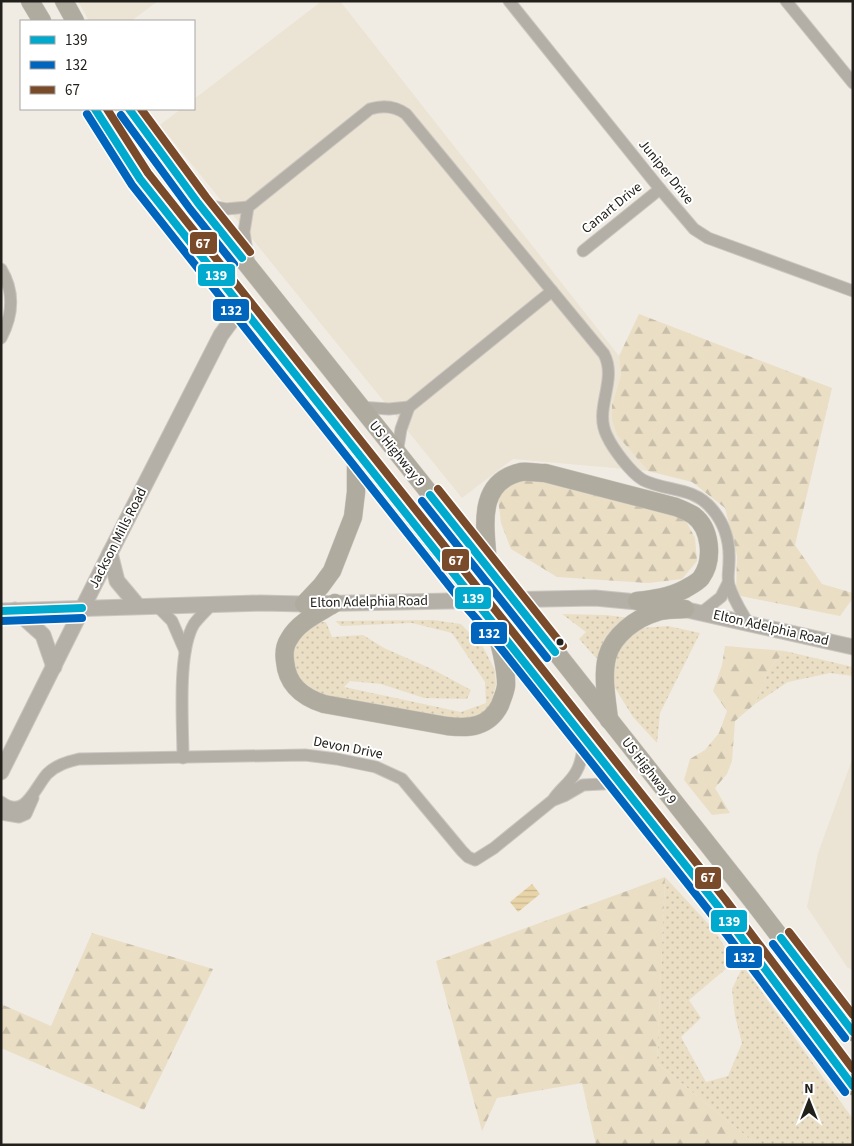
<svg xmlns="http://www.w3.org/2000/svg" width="854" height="1146" viewBox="0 0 854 1146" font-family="'Source Sans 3',sans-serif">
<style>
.built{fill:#ebe3d3}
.grass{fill:url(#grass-dots)}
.forest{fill:url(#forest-firs)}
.water{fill:url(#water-rules)}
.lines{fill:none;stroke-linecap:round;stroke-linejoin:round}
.minor-casing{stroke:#cac6c0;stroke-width:13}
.major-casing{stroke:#cac6c0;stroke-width:17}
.highway-casing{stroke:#cac6c0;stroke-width:19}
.minor{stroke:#b3afa7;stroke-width:11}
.major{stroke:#b4b0a7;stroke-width:15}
.highway{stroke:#afab9f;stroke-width:18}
.bus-1-casing{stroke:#fff;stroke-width:11}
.bus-2-casing{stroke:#fff;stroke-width:11}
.bus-3-casing{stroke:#fff;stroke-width:11}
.bus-1{stroke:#00a9ce;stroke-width:8}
.bus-2{stroke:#0065bd;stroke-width:8}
.bus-3{stroke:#7a4b2a;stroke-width:8}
.bus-dot{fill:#22201a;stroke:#fff;stroke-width:2}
.labels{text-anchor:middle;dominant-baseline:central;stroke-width:4;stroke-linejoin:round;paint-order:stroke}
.street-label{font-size:14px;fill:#22201a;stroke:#fff}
.line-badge{stroke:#fff;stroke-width:2}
.badge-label{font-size:14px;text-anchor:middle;font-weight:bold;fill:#fff}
</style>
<defs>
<pattern id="grass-dots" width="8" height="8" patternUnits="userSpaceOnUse" patternTransform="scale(1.25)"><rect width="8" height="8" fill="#eadec5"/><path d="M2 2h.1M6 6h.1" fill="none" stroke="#c8bea9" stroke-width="1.8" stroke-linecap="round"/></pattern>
<pattern id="forest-firs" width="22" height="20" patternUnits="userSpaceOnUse" patternTransform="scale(1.25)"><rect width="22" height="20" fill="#eadec5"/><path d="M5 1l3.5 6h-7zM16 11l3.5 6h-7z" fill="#c8bea9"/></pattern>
<pattern id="water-rules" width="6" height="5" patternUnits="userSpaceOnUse" patternTransform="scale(1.25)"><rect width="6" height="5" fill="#e8d4a8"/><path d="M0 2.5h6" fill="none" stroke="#c7b690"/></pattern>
</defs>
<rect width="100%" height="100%" fill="#f0ece4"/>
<g class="built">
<path d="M78 1H158L131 21H89Z"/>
<path d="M322 1H340L619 356 621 375 612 405 617 435 648 471 513 459 462 498 160 125 181 109H194V99Z"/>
<path d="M853 757V970L847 967 807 907 818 853Z"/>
</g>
<g class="grass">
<path d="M562 614 606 615 630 618C610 630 605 638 598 660L579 639 586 632Z"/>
<path d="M433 620 461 624 483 647 495 670 496 685 491 703 486 711 476 718 462 722 325 696C316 692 305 689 298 680 285 662 294 633 315 624 318 622 323 622 326 622L332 637 363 635 384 648 434 670 471 690 467 699 424 698 381 684 350 681 344 687 461 712 486 703 485 682 452 633 412 623 341 626 335 621Z"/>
<path d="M668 626 700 633 660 713 657 743 633 717 615 688 612 659 623 639 641 628Z"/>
<path d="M785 651 853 667V676L830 673 788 682 755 704 769 669Z"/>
<path d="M665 877 714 930 734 962 689 1000 701 1018 681 1037 706 1082 728 1076 742 1043 735 1016 732 989 743 966 853 1119V1145H757L657 1063Z"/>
</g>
<g class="forest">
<path d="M639 314 832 388 795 545 822 584 853 593V598L840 616 736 595 737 556 725 508 692 482 648 471 617 435 612 419V405L621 375 619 356Z"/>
<path d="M533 478 684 517 695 538 697 561 682 579 648 583 557 577 511 549 501 523 498 498 505 486 516 479Z"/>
<path d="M725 646 785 651 769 669 755 704 735 721 732 761 727 774 715 788 730 813 712 815 684 780 690 759 705 750 719 733 727 711 713 691 722 665Z"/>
<path d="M665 877 657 1063 757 1145H596L582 1083 497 1098 482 1131 436 961Z"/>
<path d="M92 933 213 969 144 1110 1 1048V1004L51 1026Z"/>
</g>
<path class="water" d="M532 884 540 894 518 912 510 902Z"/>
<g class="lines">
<g class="minor-casing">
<g id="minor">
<path d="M509 1 660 189 694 229 708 238 853 291"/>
<path d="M786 1 853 83"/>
<path d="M198 203 226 209 248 207 370 109C383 105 395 106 406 114L604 354C618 381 593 409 607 436 613 449 631 473 643 480 667 492 693 486 712 509 725 524 730 543 729 562 729 570 727 578 729 585 733 599 741 611 748 623"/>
<path d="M248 207 244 232 249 265"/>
<path d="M583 251 660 189"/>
<path d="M1 269C15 292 13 315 1 338"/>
<path d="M359 407 389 409 409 407"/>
<path d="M397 453 401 429 409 407 552 291"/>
<path d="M157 606 172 621 185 651"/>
<path d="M701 613 721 597 728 583"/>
<path d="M183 758C183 724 177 652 194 624 199 617 207 610 212 604"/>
<path d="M554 800 564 796 583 785 620 783"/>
<path d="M1 802C25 820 34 789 47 774 56 765 67 762 79 759L305 755 337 759 376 767 402 779 462 851 468 857 475 860 494 848 553 800C559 790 570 783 576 772 582 762 583 749 584 737"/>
<path d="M1 814 19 817 26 814 33 798"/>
</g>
</g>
<g class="major-casing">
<g id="major">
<path d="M110 553 117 581 138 606"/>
<path d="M674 607 853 647"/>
<path d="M15 610 43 635 54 667"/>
<path d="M1 611 260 603 304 604 595 598 648 603"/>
<path d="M1 772 110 553 221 335 232 320 244 309"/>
</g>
</g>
<g class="highway-casing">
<g id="highway">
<path d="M30 1 42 21"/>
<path d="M64 1 75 21"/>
<path d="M95 109 140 179 168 215 244 309 473 600 496 626 717 905 853 1086"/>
<path d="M129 109 198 203 514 599 751 899 853 1032"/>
<path d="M488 568C487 533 473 483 521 472 528 471 537 473 545 473L676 507C681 509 688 512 693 515 711 528 714 560 701 578 698 582 690 586 685 589 670 597 654 599 637 601"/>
<path d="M335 603C319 613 298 622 289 639 285 645 284 654 285 661 287 685 302 697 324 704L447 726C469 729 489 727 500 705 502 699 505 693 506 686 507 668 500 647 496 629"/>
<path d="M304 604 321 586 332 571 353 517 356 492V451"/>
<path d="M609 720C607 700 602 677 607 657 613 635 636 618 657 612 666 609 676 610 685 609"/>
</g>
</g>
<use href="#minor" class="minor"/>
<use href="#major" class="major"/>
<use href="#highway" class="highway"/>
<g class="bus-1-casing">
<g id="bus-1">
<path d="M95 109 140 179 717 905 853 1086"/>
<path d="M129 109 198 203 242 258"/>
<path d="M430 495 555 652"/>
<path d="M1 611 82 608"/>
<path d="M781 938 853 1032"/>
</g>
</g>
<g class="bus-2-casing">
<g id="bus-2">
<path d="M87 114 132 185 465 606 488 632 709 911 845 1092"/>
<path d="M121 115 190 209 234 264"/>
<path d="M422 501 547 658"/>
<path d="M1 621 82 618"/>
<path d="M773 944 845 1038"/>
</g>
</g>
<g class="bus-3-casing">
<g id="bus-3">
<path d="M107 109 148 173 725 899 853 1069"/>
<path d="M141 109 206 197 250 252"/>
<path d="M438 489 563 646"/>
<path d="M789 932 853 1015"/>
</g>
</g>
<use href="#bus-1" class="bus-1"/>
<use href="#bus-2" class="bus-2"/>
<use href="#bus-3" class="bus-3"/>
</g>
<circle class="bus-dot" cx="560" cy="642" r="4.5"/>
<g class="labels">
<g class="street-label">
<text transform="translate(666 172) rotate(51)">Juniper Drive</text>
<text transform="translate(612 208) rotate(-39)">Canart Drive</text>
<text transform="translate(397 454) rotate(51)">US Highway 9</text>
<text transform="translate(118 538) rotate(-63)">Jackson Mills Road</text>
<text transform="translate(369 602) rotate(-1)">Elton Adelphia Road</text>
<text transform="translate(771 628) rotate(13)">Elton Adelphia Road</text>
<text transform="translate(348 748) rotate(11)">Devon Drive</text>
<text transform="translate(649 771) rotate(52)">US Highway 9</text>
</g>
</g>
<g class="line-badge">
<rect x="189" y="231" width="29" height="24" rx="5" fill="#7a4b2a"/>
<rect x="197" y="263" width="39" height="24" rx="5" fill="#00a9ce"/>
<rect x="212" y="298" width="38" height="24" rx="5" fill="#0065bd"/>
<rect x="441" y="548" width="29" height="24" rx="5" fill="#7a4b2a"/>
<rect x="454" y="586" width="38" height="24" rx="5" fill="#00a9ce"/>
<rect x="470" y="621" width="38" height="24" rx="5" fill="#0065bd"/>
<rect x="694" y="866" width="28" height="24" rx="5" fill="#7a4b2a"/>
<rect x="710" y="909" width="38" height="24" rx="5" fill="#00a9ce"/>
<rect x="725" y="945" width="38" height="24" rx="5" fill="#0065bd"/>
</g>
<g class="badge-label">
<text x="203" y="248">67</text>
<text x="216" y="280">139</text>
<text x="231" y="315">132</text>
<text x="456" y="565">67</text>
<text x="473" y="603">139</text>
<text x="489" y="638">132</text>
<text x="708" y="882">67</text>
<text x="729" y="926">139</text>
<text x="744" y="962">132</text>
</g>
<rect width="854" height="1146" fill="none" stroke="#22201a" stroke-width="5"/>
<rect x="20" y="20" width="175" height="90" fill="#ffffff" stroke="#a7a6a3"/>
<rect x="30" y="36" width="25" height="8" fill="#00a9ce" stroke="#a7a6a3"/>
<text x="65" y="45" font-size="15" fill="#22201a">139</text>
<rect x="30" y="61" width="25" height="8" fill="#0065bd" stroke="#a7a6a3"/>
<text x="65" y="70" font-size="15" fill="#22201a">132</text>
<rect x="30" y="86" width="25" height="8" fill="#7a4b2a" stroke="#a7a6a3"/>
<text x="65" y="95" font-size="15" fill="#22201a">67</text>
<g transform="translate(809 1101)" stroke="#ffffff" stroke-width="4" paint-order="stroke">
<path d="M0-4L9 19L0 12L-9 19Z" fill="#22201a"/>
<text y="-8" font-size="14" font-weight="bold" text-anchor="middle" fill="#22201a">N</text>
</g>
</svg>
